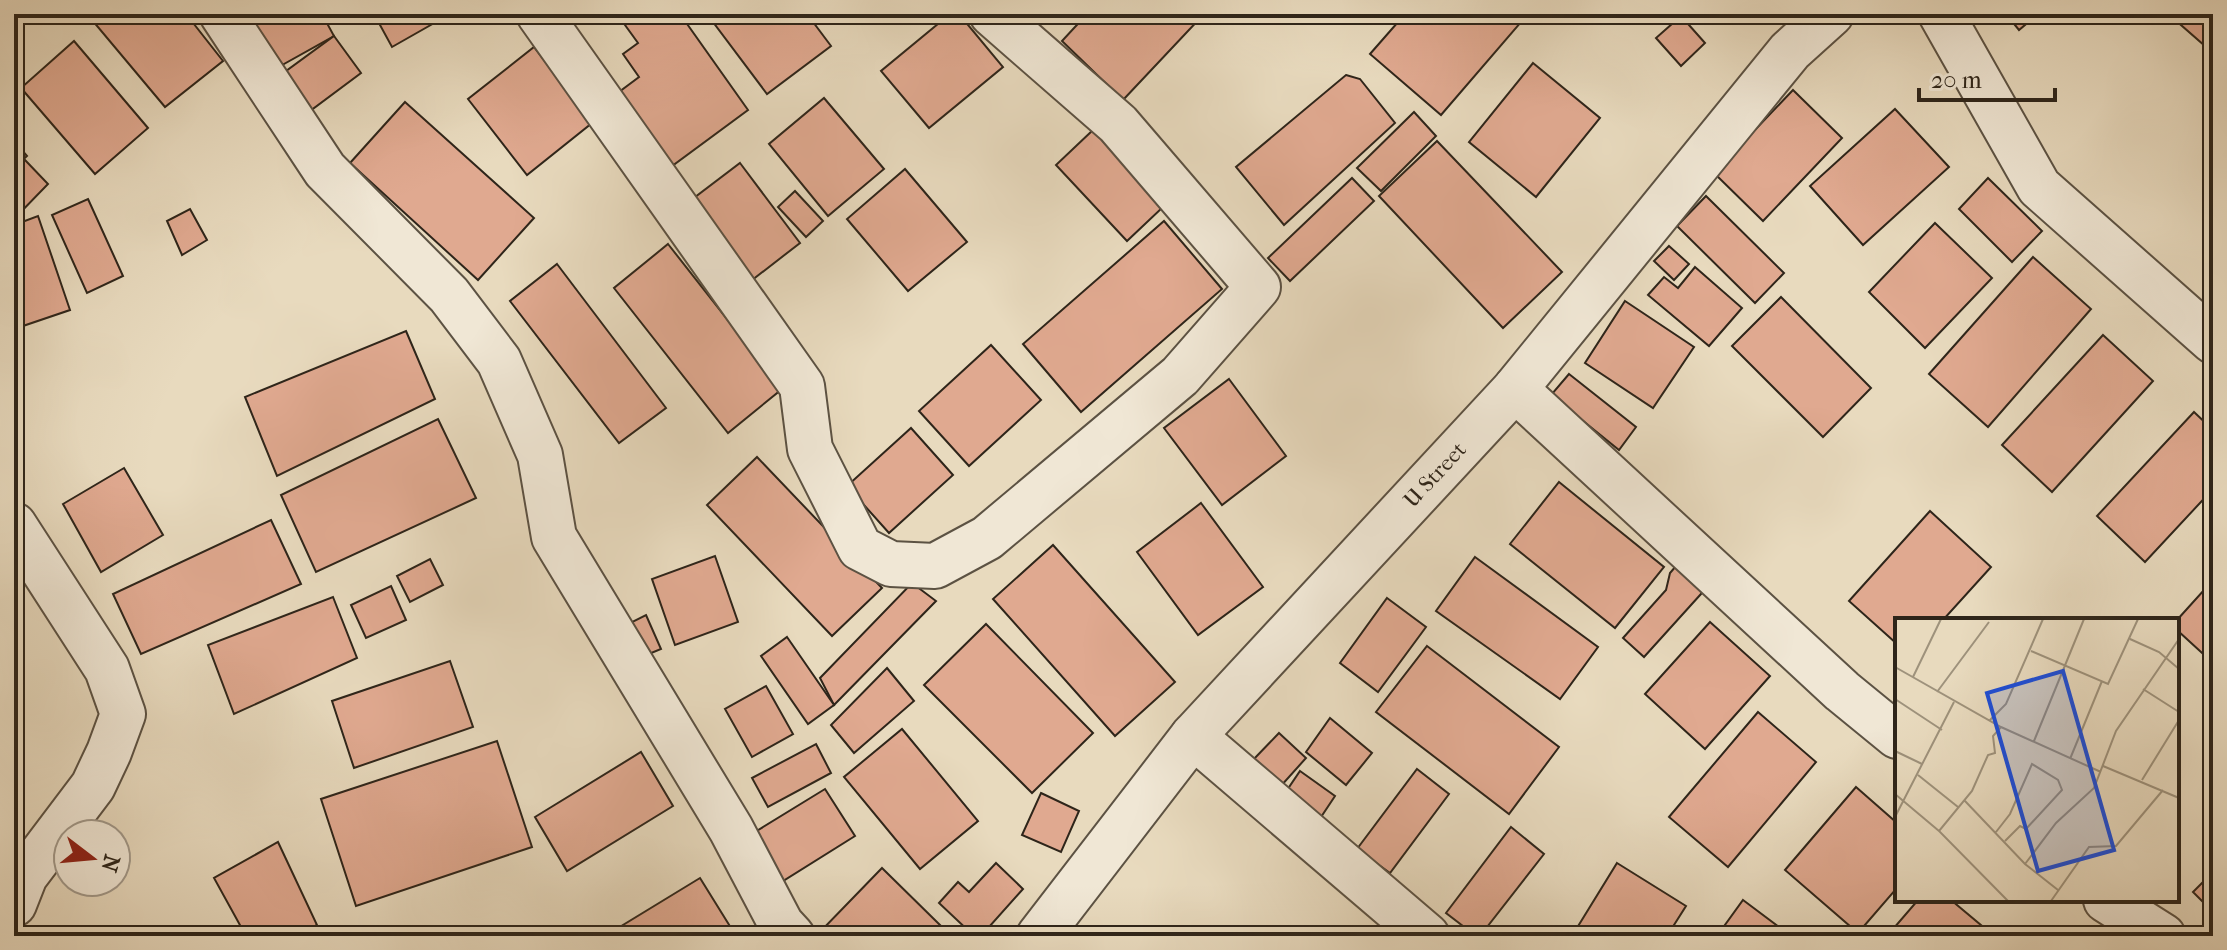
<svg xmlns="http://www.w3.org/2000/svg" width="2227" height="950" viewBox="0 0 2227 950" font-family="'IM FELL French Canon',serif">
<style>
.building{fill:#e0a990;stroke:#2e251a;stroke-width:2}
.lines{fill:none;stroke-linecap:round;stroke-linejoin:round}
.minor-casing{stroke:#5c5243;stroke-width:48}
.minor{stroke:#f0e7d5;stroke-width:44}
.labels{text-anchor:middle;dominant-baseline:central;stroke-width:6;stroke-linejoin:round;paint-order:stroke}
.street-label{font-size:22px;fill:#2e251a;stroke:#f0e7d5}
.inset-road{fill:none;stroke:#9e927c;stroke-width:2}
.view{fill:#1d4ed8;fill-opacity:0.15;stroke:#1d4ed8;stroke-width:4}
.inset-edge{fill:none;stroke:#2e251a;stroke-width:4}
</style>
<rect width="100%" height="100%" fill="#e8dabe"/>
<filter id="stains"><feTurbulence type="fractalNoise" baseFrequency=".0025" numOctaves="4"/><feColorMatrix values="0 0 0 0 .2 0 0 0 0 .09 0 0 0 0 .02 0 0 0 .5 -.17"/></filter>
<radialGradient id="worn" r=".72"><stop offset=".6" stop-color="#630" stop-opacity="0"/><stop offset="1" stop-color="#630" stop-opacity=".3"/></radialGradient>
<g class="building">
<path d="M87 14H186L223 61 165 107Z"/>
<path d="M244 14H322L334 36 275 69Z"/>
<path d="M374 14H450L392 47Z"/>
<path d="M641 14H680L748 110 668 169 615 95 639 77 623 54 638 43 625 25Z"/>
<path d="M707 14H807L831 46 767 94Z"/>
<path d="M950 14H959L1003 67 929 128 881 71Z"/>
<path d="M1087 14H1204L1123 100 1062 41Z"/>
<path d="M1405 14H1528L1441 115 1370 54Z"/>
<path d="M2006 14H2038L2019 30Z"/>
<path d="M2176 14H2213V53L2173 18Z"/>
<path d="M1681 16 1705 43 1681 66 1656 38Z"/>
<path d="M334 36 361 73 310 111 282 74Z"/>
<path d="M74 41 148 128 95 174 21 88Z"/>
<path d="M534 47 592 123 527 175 468 99Z"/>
<path d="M1533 63 1600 118 1536 197 1469 142Z"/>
<path d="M1346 75 1360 79 1395 123 1284 225 1236 167Z"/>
<path d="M1793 90 1842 138 1763 221 1714 173Z"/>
<path d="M824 98 884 169 828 216 769 144Z"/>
<path d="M405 102 534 218 478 280 350 163Z"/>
<path d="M1895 109 1949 167 1863 245 1810 186Z"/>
<path d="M1414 112 1436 136 1381 191 1357 168Z"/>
<path d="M1093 130 1163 207 1127 241 1056 165Z"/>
<path d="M14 141 27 156 14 168Z"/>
<path d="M1437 141 1562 272 1503 328 1379 196Z"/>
<path d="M25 160 48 184 14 219V171Z"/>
<path d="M740 163 800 243 747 284 686 204Z"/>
<path d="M905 169 967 242 908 291 847 219Z"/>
<path d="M1352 178 1374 201 1290 281 1268 258Z"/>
<path d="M1988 178 2042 231 2012 262 1959 209Z"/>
<path d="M795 191 823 221 806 237 778 207Z"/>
<path d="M1706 196 1784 273 1755 303 1677 226Z"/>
<path d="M88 199 123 276 87 293 52 215Z"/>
<path d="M190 209 207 240 182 255 167 221Z"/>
<path d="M38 216 70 310 14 329V225Z"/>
<path d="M1164 221 1222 289 1081 412 1023 344Z"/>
<path d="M1935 223 1992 278 1925 348 1869 292Z"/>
<path d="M668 244 782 389 728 433 614 288Z"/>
<path d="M1669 246 1689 264 1674 280 1654 261Z"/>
<path d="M2033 257 2091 309 1988 427 1929 374Z"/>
<path d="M557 264 666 408 619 443 510 301Z"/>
<path d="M1695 267 1742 308 1709 346 1648 295 1664 277 1678 288Z"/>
<path d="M1781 297 1871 388 1823 437 1732 346Z"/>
<path d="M1625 301 1694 347 1653 408 1585 363Z"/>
<path d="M406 331 435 399 277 476 245 397Z"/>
<path d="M2103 335 2153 381 2052 492 2002 445Z"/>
<path d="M991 345 1041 400 969 466 919 411Z"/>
<path d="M1569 374 1636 427 1619 450 1551 395Z"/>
<path d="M1229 379 1286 456 1222 505 1164 428Z"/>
<path d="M2194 412 2213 430V489L2145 562 2097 516Z"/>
<path d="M438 419 476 498 316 572 281 495Z"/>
<path d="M911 428 953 475 889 533 847 486Z"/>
<path d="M757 457 882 588 832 636 707 505Z"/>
<path d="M124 468 163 535 101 572 63 504Z"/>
<path d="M1559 482 1664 567 1615 628 1510 544Z"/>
<path d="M1201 503 1263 587 1198 635 1137 552Z"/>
<path d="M1930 511 1991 567 1943 620H1897V644L1849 601Z"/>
<path d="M271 520 301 584 141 654 113 594Z"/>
<path d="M1053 545 1175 682 1115 736 993 599Z"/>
<path d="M715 556 738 622 675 645 652 579Z"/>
<path d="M1475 557 1598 647 1560 699 1436 611Z"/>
<path d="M430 559 443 585 410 602 397 576Z"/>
<path d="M1682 559 1710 584 1644 657 1623 638 1666 590 1670 573Z"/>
<path d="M2213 580V663L2177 630V620Z"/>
<path d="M912 583 936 601 834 705 820 678Z"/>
<path d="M391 586 406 620 366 638 351 605Z"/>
<path d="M333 597 357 658 234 714 208 645Z"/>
<path d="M1387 598 1426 627 1378 692 1340 663Z"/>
<path d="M646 615 661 649 644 656 622 627Z"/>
<path d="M1710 622 1770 676 1705 749 1645 694Z"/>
<path d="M986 624 1093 733 1032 793 924 685Z"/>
<path d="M787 637 834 705 808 724 761 656Z"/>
<path d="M1427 646 1559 747 1509 814 1376 712Z"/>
<path d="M450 661 473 727 354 768 332 701Z"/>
<path d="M887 668 914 701 854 753 831 725Z"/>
<path d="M766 686 793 734 752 757 725 709Z"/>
<path d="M1758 712 1816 762 1728 867 1669 817Z"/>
<path d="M1330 718 1372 753 1346 785 1306 752Z"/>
<path d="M902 729 978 821 920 869 844 777Z"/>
<path d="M1279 733 1306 758 1280 787 1252 761Z"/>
<path d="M497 741 532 847 356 906 321 799Z"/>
<path d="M816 744 831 773 768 807 752 778Z"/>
<path d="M641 752 673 806 567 871 535 817Z"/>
<path d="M1417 769 1449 794 1390 873 1357 849Z"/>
<path d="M1300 771 1335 796 1315 826 1279 802Z"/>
<path d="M1856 787 1897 823V888L1858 933 1785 870Z"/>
<path d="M825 789 855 836 783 881 755 832Z"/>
<path d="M1041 793 1079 811 1061 852 1022 835Z"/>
<path d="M1511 827 1544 854 1480 936H1476L1446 913Z"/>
<path d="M278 842 317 925 296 936H246L214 878Z"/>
<path d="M996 863 1023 889 981 936H974L939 903 958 882 969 892Z"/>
<path d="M1617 863 1686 906 1667 936H1572Z"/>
<path d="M882 868 941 926 936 936H818L817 935Z"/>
<path d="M2213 872V912L2193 892Z"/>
<path d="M700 878 736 936H605Z"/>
<path d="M1743 900 1791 936H1717Z"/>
<path d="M1918 900H1951L1988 931 1984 936H1887Z"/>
</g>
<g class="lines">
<g class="minor-casing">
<g id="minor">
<path d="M222 14 325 170 449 295 499 361 540 455 554 537 731 829 781 924 792 936"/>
<path d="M539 14 802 386 810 449 860 548 891 564 935 566 987 538 1180 376 1258 287 1118 124 992 14"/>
<path d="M1941 14 2039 187 2213 341"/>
<path d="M1515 389 1842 691 1897 736"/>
<path d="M14 525 107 669 123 714 109 752 93 786 25 876 14 904"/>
<path d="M1193 736 1427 936"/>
<path d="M2106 900 2163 936"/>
<path d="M1039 936 1193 736 1515 389 1790 51 1831 14"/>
</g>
</g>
<use href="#minor" class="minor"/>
</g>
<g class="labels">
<g class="street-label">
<text transform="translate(1435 475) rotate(-47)">U Street</text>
</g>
</g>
<g transform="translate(1895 618)">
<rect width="284" height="284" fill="#e8dabe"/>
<path class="inset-road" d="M235 21 264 34 284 51M136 33 213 66 243 1M0 49 106 109 206 154M18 59 46 1M248 71 284 94M42 74 94 4M0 81 47 112M95 102 111 86 148 1M106 109 98 118 100 135 93 137 77 173 44 213 113 283M139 123 189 1M0 133 27 146M175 141 207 63M208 148 284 180M23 157 63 189M247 162 284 102M0 176 44 213M70 183 130 246 163 272M0 199 59 84M101 214 115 196 137 146 163 162 167 172 131 211 125 208 110 223M130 246 161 205 199 170 221 113 284 21M156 283 194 229 221 228 268 172"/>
<path class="view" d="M168 53 219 232 143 253 92 75Z"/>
<rect width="284" height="284" class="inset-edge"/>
</g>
<rect width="2227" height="950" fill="none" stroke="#e8dabe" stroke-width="48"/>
<rect x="16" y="16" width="2195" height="918" fill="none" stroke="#2e251a" stroke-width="4"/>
<rect x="24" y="24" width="2179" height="902" fill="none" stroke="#2e251a" stroke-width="2"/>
<g transform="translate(92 858) rotate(106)"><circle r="38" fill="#f0e7d5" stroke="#a2998a" stroke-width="2"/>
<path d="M0-6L14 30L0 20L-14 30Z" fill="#8f2418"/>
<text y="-12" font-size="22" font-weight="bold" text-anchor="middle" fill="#2e251a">N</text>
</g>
<path d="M1919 88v12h136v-12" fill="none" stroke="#2e251a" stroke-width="4"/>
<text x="1931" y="88" font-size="24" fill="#2e251a" stroke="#f0e7d5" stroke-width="6" paint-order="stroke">20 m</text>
<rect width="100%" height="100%" filter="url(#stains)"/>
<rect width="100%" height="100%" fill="url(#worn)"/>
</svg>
